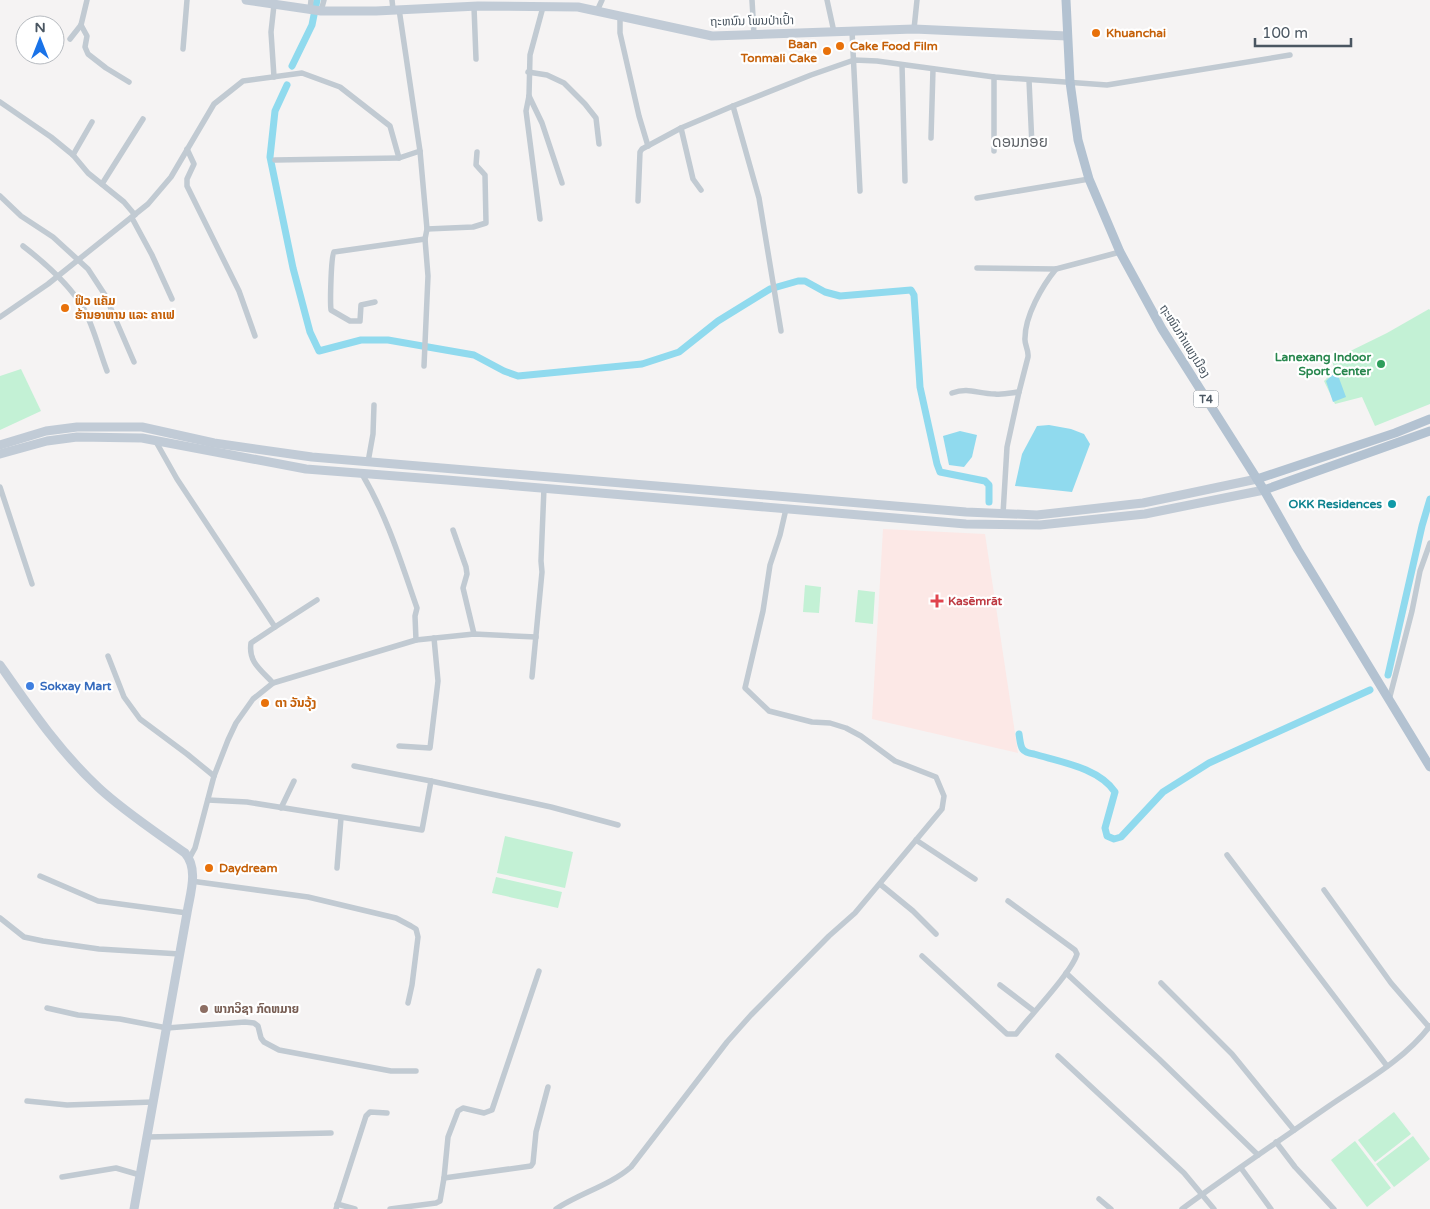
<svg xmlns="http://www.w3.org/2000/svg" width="1430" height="1209" viewBox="0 0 1430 1209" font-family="'Varela Round','Noto Sans Lao',sans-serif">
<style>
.medical{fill:#fce8e6}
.green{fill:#c3f1d5}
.water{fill:#90daee}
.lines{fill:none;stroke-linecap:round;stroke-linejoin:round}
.canal{stroke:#90daee;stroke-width:7}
.street{stroke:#c1cad2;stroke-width:5.5}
.secondary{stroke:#c1cbd6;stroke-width:9}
.primary{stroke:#b3c2d1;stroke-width:9}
.food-dot{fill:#e8710a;stroke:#fff;stroke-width:2}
.leisure-dot{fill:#2e9e5b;stroke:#fff;stroke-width:2}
.culture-dot{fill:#0f9aa8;stroke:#fff;stroke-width:2}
.health-dot{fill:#e0444e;stroke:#fff;stroke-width:2}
.shop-dot{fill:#3f7fe0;stroke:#fff;stroke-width:2}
.education-dot{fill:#8d6e63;stroke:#fff;stroke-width:2}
.labels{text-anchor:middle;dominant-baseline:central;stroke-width:4.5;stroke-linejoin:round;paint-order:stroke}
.shield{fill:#fff;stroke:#808990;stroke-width:1}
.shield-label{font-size:11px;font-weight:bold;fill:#4a5661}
.street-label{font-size:12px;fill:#4a5661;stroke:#fff}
.food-label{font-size:12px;font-weight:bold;fill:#c56008;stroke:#fff;text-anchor:start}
.leisure-label{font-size:12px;font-weight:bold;fill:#27864d;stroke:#fff;text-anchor:end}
.culture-label{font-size:12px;font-weight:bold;fill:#0d838f;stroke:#fff;text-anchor:end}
.health-label{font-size:12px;font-weight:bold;fill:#be3a42;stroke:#fff;text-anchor:start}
.shop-label{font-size:12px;font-weight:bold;fill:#366cbe;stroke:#fff;text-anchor:start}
.education-label{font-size:12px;font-weight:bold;fill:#785e54;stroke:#fff;text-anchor:start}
.quarter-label{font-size:15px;fill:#5f6368;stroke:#fff}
</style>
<rect width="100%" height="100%" fill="#f5f3f3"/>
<path class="medical" d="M883 529 985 534 1018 753 872 719Z"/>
<g class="green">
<path d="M1429 309 1430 310V404L1375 426 1362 397 1335 404 1324 381C1329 377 1329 372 1334 368L1332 360 1387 333Z"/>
<path d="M21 369 41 411 0 430V376Z"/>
<path d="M805 585 821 587 819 613 803 612Z"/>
<path d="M858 590 875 592 873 624 855 622Z"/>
<path d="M505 836 573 852 565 888 497 873Z"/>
<path d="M496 877 562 892 558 908 492 893Z"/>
<path d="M1394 1112 1411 1134 1375 1162 1358 1140Z"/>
<path d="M1413 1136 1430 1159 1394 1187 1376 1164Z"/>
<path d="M1355 1141 1391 1188 1367 1207 1331 1160Z"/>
</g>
<g class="water">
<path d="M1336 370 1346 397 1333 402 1326 381 1329 378 1330 372Z"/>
<path d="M1049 425 1071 429 1084 434 1090 444 1072 492 1015 486 1022 454 1037 426Z"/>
<path d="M960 431 977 435 972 457 964 467 949 465 943 436Z"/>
</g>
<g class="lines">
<g class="canal">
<path d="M292 66 312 25 317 0"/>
<path d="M287 85 275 111 270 157 293 268 310 332 319 351 361 340H388L474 355 504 371 518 376 642 364 679 352 718 321 770 289"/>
<path d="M777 287 798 281H805L825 292 840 296 911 290 914 295 920 387 937 464 940 472 985 481 989 485V502"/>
<path d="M1388 675 1422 526 1430 499"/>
<path d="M1019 734C1021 747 1020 752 1034 754 1061 762 1099 768 1115 792L1105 828 1107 836 1114 839 1121 837 1163 792 1209 763 1370 690"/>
</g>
<g class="street">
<path d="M392 0 393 9"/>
<path d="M752 0 754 34"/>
<path d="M827 0 834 32"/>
<path d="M474 7 476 59"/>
<path d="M399 9 420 151 427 229 425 239 428 276 424 366"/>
<path d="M310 10 311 0"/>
<path d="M321 11 324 0"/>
<path d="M597 11 602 0"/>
<path d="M620 16V33L639 116 648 146"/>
<path d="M81 25 87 36 85 47 88 54 106 68 129 82"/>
<path d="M914 29 917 0"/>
<path d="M852 31 860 191"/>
<path d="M70 39 81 25 87 0"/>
<path d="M183 49 187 0"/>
<path d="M902 65 905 181"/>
<path d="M528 72 547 75 564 83 585 104 596 118 599 144"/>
<path d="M274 77 271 32 274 5"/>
<path d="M994 77V151"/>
<path d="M1029 80 1032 146"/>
<path d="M529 96 542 123 562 183"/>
<path d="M0 102 51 137 73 155 88 173 124 202 135 215"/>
<path d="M733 106 759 198 781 331"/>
<path d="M681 128 693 179 701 190"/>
<path d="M931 138 933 69"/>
<path d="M187 149 194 164 187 179V186L239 291 255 336"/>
<path d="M73 155 92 122"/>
<path d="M275 160 399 158"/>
<path d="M102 184 143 119"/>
<path d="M0 196 21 216 53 237 88 269 105 295 134 362"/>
<path d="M977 198 1089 179"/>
<path d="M638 201 640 152 642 149 681 128 733 106 811 75 854 60 877 61 994 77 1107 85 1290 55"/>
<path d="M132 218 152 255 172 299"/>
<path d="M540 219 526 111 529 96 530 55 543 7"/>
<path d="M427 229 473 227 486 223 485 175 476 165 477 152"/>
<path d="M23 246C45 263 70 285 84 309 94 328 99 350 107 371"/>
<path d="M977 268 1056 269 1120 252"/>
<path d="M375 302 361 305 360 321H350L331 310C330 302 331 256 334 252L425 239"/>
<path d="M0 317 48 284 148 204 171 177 214 104 243 81 302 73 340 87 390 126 399 158 420 151"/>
<path d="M952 393C969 387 978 394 995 394 1002 395 1011 393 1019 392"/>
<path d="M155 440 177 479 275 627 251 643C248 662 261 670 273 683"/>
<path d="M368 462 373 434 374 405"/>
<path d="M362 474C387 516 401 562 417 608L415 616 416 640"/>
<path d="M0 487 32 584"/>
<path d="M1003 514 1007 447 1019 392 1028 357C1029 350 1024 344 1025 338 1025 316 1042 286 1056 269"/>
<path d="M453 530 466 567 467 574 463 588 474 634"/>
<path d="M275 627 317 600"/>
<path d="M108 656 124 697 140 719 187 754 214 776"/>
<path d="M532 677 542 572 541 561 544 488"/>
<path d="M1389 700 1412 611 1420 571 1430 543"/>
<path d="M399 746 430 748 438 681 434 638"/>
<path d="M431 781 551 807 618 825"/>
<path d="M208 800 247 802 422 830 431 781 354 766"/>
<path d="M281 808 294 781"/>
<path d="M916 840 975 879"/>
<path d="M1227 855 1387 1066"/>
<path d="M189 859 195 848 214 776 228 740 236 723 253 699 273 683 416 640 474 634 536 637"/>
<path d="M337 868 341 818"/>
<path d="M40 876 98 901 187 913"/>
<path d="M191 881 308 897 396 918 411 926 416 929 418 937 412 985 408 1003"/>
<path d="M880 884 913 911 936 934"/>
<path d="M1324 890 1391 983 1429 1027"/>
<path d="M0 918 24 937 43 941 99 949 180 954"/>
<path d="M922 956 1007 1034H1016C1029 1017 1072 972 1077 954L1075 950 1008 901"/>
<path d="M1066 973 1159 1059 1258 1155"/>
<path d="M1161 983 1232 1054 1294 1130"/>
<path d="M1000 985 1034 1011"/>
<path d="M47 1008 78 1015 120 1019 167 1028 245 1022 254 1023 258 1026 261 1038 264 1042 279 1050 391 1071H416"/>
<path d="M1058 1056 1184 1173 1214 1209"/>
<path d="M27 1101 67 1105 153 1102"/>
<path d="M147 1137 331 1133"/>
<path d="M1276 1142 1295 1167 1334 1209"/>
<path d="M1241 1168 1271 1209"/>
<path d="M62 1177 116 1168 140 1175"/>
<path d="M444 1178 531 1166 533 1163 536 1132 548 1087"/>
<path d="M1099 1199 1111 1209"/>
<path d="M337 1204 355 1209"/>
<path d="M336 1209 366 1116 370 1112 387 1113"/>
<path d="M390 1209 436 1203 440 1201 444 1178 448 1137 458 1111 463 1108 484 1113 492 1110 539 971"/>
<path d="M556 1209C580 1193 609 1186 631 1167L727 1042 751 1015 829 936 855 913 942 809 944 796 936 777 895 761 861 736 846 728 830 723 812 722 769 711 745 688 763 611 770 565 780 535 786 509"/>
<path d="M1182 1209C1230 1174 1280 1140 1329 1106 1364 1082 1404 1060 1430 1026"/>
</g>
<g class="secondary">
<path d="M246 0 321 11H376L478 6 578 7 712 36 914 29 1067 36"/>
<path d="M0 445 46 431 77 427H142L214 443 312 457 966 512 1037 515 1143 503 1257 479"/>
<path d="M0 454 47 441 77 437 142 438 306 469 447 480 966 524 1040 525 1145 514 1264 490"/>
<path d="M0 665C30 708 60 752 99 788 125 812 156 832 185 853 199 869 190 894 187 913L134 1209"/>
</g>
<g class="primary">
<path d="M1066 0 1070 82 1078 140 1089 179 1120 252 1162 329 1264 490 1298 550 1430 767"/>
<path d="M1257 479 1395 433 1430 419"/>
<path d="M1264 490 1430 431"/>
</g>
</g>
<g class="food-dot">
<circle cx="1096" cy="33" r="5"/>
<circle cx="840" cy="46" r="5"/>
<circle cx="827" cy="51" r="5"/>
<circle cx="65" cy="308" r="5"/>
<circle cx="265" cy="703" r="5"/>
<circle cx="209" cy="868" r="5"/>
</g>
<circle class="leisure-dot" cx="1381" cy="364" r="5"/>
<circle class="culture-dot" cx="1392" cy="504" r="5"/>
<path class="health-dot" d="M934.5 593.5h5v5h5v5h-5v5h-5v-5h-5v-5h5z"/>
<circle class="shop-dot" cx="30" cy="686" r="5"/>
<circle class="education-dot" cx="204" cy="1009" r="5"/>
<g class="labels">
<rect class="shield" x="1193.5" y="390.5" width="25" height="17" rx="4"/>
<g class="shield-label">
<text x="1206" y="399">T4</text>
</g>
<g class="street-label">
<text transform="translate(752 21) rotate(-1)">ຖະຫນົນ ໂພນປ່າເປົ້າ</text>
<text transform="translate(1185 341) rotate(58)">ຖະໜົນກຳແພງເມືອງ</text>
</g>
<g class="food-label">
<text x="1106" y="33">Khuanchai</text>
<text x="817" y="44" text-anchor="end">Baan<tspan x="817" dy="14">Tonmali Cake</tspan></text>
<text x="850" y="46">Cake Food Film</text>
<text x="75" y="301">ຟິວ ແຄັມ<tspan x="75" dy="14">ຮ້ານອາຫານ ແລະ ຄາເຟ</tspan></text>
<text x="275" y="703">ຕາ ວັນວຸ້ງ</text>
<text x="219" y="868">Daydream</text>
</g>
<g class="leisure-label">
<text x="1371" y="357">Lanexang Indoor<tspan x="1371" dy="14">Sport Center</tspan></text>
</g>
<g class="culture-label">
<text x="1382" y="504">OKK Residences</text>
</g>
<g class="health-label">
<text x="948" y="601">Kasēmrāt</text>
</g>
<g class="shop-label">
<text x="40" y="686">Sokxay Mart</text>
</g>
<g class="education-label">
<text x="214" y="1009">ພາກວິຊາ ກົດຫມາຍ</text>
</g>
<g class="quarter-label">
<text x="1020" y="142">ດອນກອຍ</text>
</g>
</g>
<g transform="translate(40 40)"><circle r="24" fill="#ffffff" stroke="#b7bbc0"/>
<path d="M0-4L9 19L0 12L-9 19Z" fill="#1a73e8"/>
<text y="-8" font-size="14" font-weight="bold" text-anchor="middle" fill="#4a5661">N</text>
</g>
<path d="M1255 38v8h96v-8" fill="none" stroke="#4a5661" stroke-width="2.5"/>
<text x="1262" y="38" font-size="15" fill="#4a5661" stroke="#ffffff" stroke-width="4" paint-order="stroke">100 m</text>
</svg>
